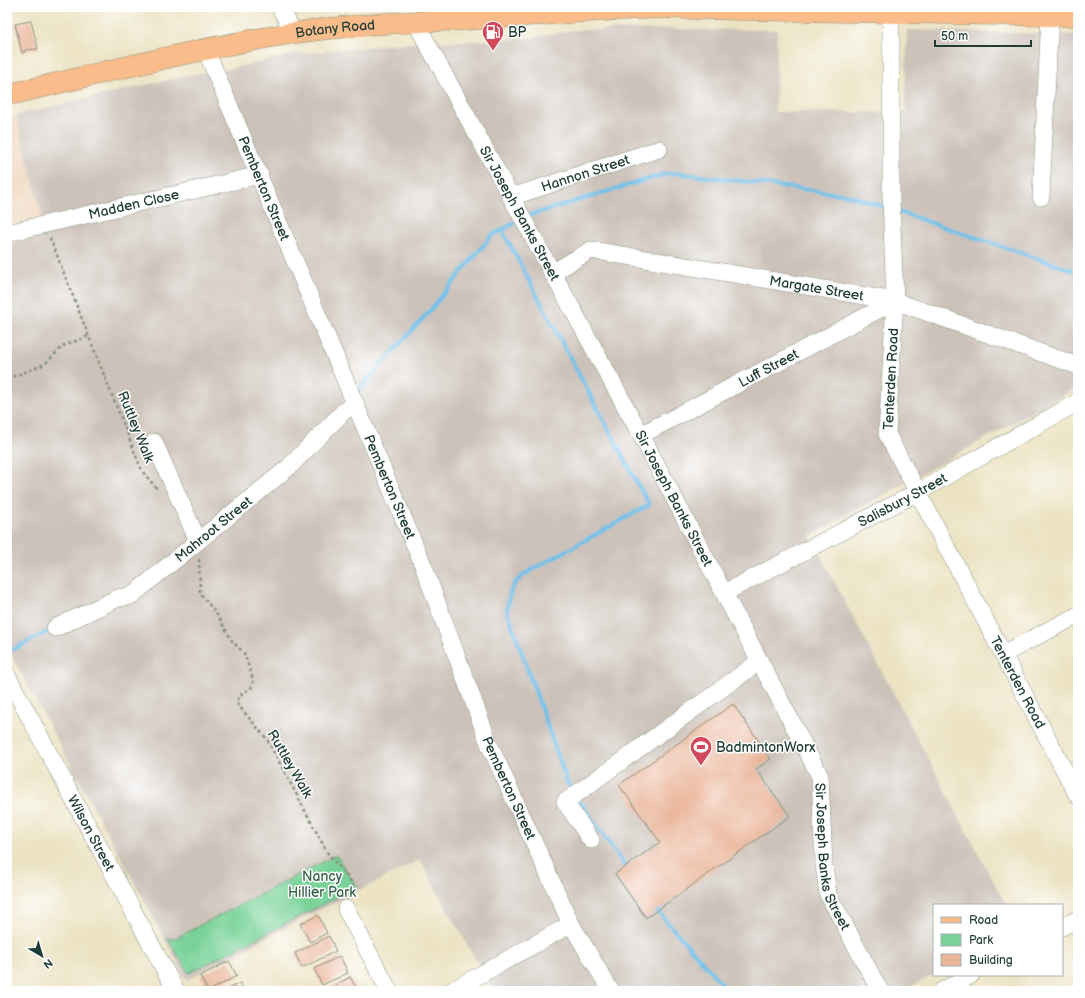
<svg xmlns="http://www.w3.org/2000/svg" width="1085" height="998" viewBox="0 0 1085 998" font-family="'Balsamiq Sans',sans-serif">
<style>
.built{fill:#eed6bb}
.industrial{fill:#ccc2b9}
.green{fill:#79d399;stroke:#4c8866}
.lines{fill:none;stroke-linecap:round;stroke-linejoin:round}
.stream{stroke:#6fc1eb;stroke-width:4}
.building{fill:#eab498}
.minor-casing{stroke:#86907c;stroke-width:18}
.major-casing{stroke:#86907c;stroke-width:22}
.path{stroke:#86907c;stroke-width:2.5;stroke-dasharray:3 3;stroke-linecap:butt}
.minor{stroke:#fff;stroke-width:17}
.major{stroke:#fabc8b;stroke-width:21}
.labels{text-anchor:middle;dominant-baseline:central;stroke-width:3;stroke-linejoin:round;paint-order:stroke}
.street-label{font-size:14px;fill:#1f3d34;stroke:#fff}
.poi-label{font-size:14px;fill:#1f3d34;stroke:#fff;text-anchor:start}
.park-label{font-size:14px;fill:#36624d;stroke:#fff}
</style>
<rect width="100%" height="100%" fill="#fff"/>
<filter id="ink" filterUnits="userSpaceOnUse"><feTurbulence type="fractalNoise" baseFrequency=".025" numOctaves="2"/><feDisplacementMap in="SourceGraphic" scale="8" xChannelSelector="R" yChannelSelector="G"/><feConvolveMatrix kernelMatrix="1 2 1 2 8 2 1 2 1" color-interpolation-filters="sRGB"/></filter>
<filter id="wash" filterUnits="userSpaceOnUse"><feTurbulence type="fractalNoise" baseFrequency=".012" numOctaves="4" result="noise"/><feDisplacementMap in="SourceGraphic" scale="16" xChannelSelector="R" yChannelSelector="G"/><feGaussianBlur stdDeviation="0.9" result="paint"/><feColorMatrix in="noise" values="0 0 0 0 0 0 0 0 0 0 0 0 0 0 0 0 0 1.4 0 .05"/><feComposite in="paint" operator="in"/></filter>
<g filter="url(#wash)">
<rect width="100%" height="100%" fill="#ece3c3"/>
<path class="built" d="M16 115 43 219 7 226V117Z"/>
<path class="industrial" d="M657 29 777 30 775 112 905 113 907 30 1078 35V387L810 536 1006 905H934V975L902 991H493L420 860 306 917 187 980 7 647V243L44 235 43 219 16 115 198 73 229 69 296 54 404 43 522 39 574 30Z"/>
<path class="green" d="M336 855 357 887 189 973 167 938 174 939Z"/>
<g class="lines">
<g class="stream">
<path d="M896 211 1078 272"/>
<path d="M527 216 665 174 678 173 848 195 888 208"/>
<path d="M502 230 649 505 533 569C512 582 510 586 507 610L567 782 573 792"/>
<path d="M356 393 427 314 492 235 519 221"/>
<path d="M14 649 51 630"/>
<path d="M577 798 629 871"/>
<path d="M654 907 728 991"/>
</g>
</g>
<g id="blocks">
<g class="building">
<path d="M31 21 38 49 25 50V52L22 53 15 24Z"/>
<path d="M733 704 771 759 756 769 790 816 646 918 615 874 660 842 619 785Z"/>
<path d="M318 915 327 933 310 942 300 924Z"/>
<path d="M329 936 336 951 302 968 295 953Z"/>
<path d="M340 956 348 973 322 985 314 969Z"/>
<path d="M229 961 237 976 208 991 200 976Z"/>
<path d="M350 977 358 991H332L330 988Z"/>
<path d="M240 983 244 991H223Z"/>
</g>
</g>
</g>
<g filter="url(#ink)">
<use href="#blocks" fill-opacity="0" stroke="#86907c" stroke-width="1"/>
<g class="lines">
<g class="minor-casing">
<g id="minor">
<path d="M280 7 294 34"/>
<path id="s1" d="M891 11V198L895 301 887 434 1078 796"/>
<path id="s2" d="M415 21 641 435 820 776 824 865 828 894 880 991"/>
<path id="s3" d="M206 50 423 565 490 746 571 924 611 991"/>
<path id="s4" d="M511 197 659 149"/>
<path d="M1041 197 1050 15"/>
<path id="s5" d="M7 233 260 175"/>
<path id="s6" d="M552 273 591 250 895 301 1078 366"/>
<path id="s7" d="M641 435 895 301"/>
<path d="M154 442 198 541"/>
<path id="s8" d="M724 593 918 492 1078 402"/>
<path id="s9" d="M55 628 118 598 131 596 289 467 344 411 356 404"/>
<path d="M1003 654 1078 615"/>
<path id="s10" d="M7 675 176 991"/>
<path d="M591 840 565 802 760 661"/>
<path d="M346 909 389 991"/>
<path d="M1062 927 1078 919"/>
<path d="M451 991 571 924"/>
<path d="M942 991 971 975"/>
</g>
</g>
<g class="major-casing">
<g id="major">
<path id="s11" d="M7 95C102 73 198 48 294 33 359 23 424 22 489 18 550 15 610 8 671 8L1078 16"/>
</g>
</g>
<g class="path">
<path d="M50 238 142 471 158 490"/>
<path d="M7 379 45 364 63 346 89 336"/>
<path d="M199 559 200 593 218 616 232 641 244 653 253 679V686L238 697V705L267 739 327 852 353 884 350 895"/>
</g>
<use href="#minor" class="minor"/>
<use href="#major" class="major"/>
</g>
</g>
<defs>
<g id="fuel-pin" transform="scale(1.15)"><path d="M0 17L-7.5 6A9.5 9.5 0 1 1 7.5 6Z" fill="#d1495b" stroke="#fff"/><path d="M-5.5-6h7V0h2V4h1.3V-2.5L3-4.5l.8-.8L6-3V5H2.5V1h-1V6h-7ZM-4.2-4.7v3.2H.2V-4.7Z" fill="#fff"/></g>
<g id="stadium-pin" transform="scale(1.15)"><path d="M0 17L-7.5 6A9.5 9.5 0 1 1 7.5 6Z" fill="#d1495b" stroke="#fff"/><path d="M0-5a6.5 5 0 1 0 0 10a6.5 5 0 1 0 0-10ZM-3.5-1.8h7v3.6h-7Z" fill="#fff"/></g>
</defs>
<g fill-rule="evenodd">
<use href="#fuel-pin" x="493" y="32"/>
<use href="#stadium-pin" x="701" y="747"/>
</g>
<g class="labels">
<g class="street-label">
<text stroke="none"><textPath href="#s11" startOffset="335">Botany Road</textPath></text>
<text stroke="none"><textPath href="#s4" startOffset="78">Hannon Street</textPath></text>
<text stroke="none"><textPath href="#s3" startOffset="150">Pemberton Street</textPath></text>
<text stroke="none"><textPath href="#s5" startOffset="130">Madden Close</textPath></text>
<text stroke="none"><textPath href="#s2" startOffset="219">Sir Joseph Banks Street</textPath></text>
<text stroke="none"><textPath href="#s6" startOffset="274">Margate Street</textPath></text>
<text stroke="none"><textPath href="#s7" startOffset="144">Luff Street</textPath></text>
<text transform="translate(891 379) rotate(-87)">Tenterden Road</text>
<text transform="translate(136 427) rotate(68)">Ruttley Walk</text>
<text stroke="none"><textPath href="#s3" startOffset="474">Pemberton Street</textPath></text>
<text stroke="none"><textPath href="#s2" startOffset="543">Sir Joseph Banks Street</textPath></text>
<text stroke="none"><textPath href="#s8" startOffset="201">Salisbury Street</textPath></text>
<text stroke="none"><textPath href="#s9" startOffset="189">Mahroot Street</textPath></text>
<text stroke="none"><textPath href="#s1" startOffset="704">Tenterden Road</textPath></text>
<text transform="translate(290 764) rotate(60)">Ruttley Walk</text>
<text stroke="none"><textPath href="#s3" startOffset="798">Pemberton Street</textPath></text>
<text stroke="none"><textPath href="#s10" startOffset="179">Wilson Street</textPath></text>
<text stroke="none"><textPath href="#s2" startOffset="939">Sir Joseph Banks Street</textPath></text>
</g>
<g class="poi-label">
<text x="508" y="32">BP</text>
<text x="716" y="747">BadmintonWorx</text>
</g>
<g class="park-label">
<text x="322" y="876">Nancy<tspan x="322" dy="16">Hillier Park</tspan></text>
</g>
</g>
<rect width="1085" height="998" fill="none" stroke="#fff" stroke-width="24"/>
<rect x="933" y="904" width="130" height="72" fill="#ffffff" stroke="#a5b1ae"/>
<rect x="941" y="917" width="20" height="6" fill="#fabc8b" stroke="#a5b1ae"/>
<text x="969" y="924" font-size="12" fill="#1f3d34">Road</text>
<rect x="941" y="934" width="20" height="12" fill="#79d399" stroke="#a5b1ae"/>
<text x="969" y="944" font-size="12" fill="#1f3d34">Park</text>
<rect x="941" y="954" width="20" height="12" fill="#eab498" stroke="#a5b1ae"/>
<text x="969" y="964" font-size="12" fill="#1f3d34">Building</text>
<g transform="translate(42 956) rotate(142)" stroke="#ffffff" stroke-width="3" paint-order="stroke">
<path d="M0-3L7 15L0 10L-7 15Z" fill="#1f3d34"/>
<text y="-6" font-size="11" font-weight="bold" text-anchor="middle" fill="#1f3d34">N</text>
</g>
<path d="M935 40v6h96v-6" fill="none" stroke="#1f3d34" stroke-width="2"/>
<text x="941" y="40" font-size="12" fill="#1f3d34" stroke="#ffffff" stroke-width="3" paint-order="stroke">50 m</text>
</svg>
